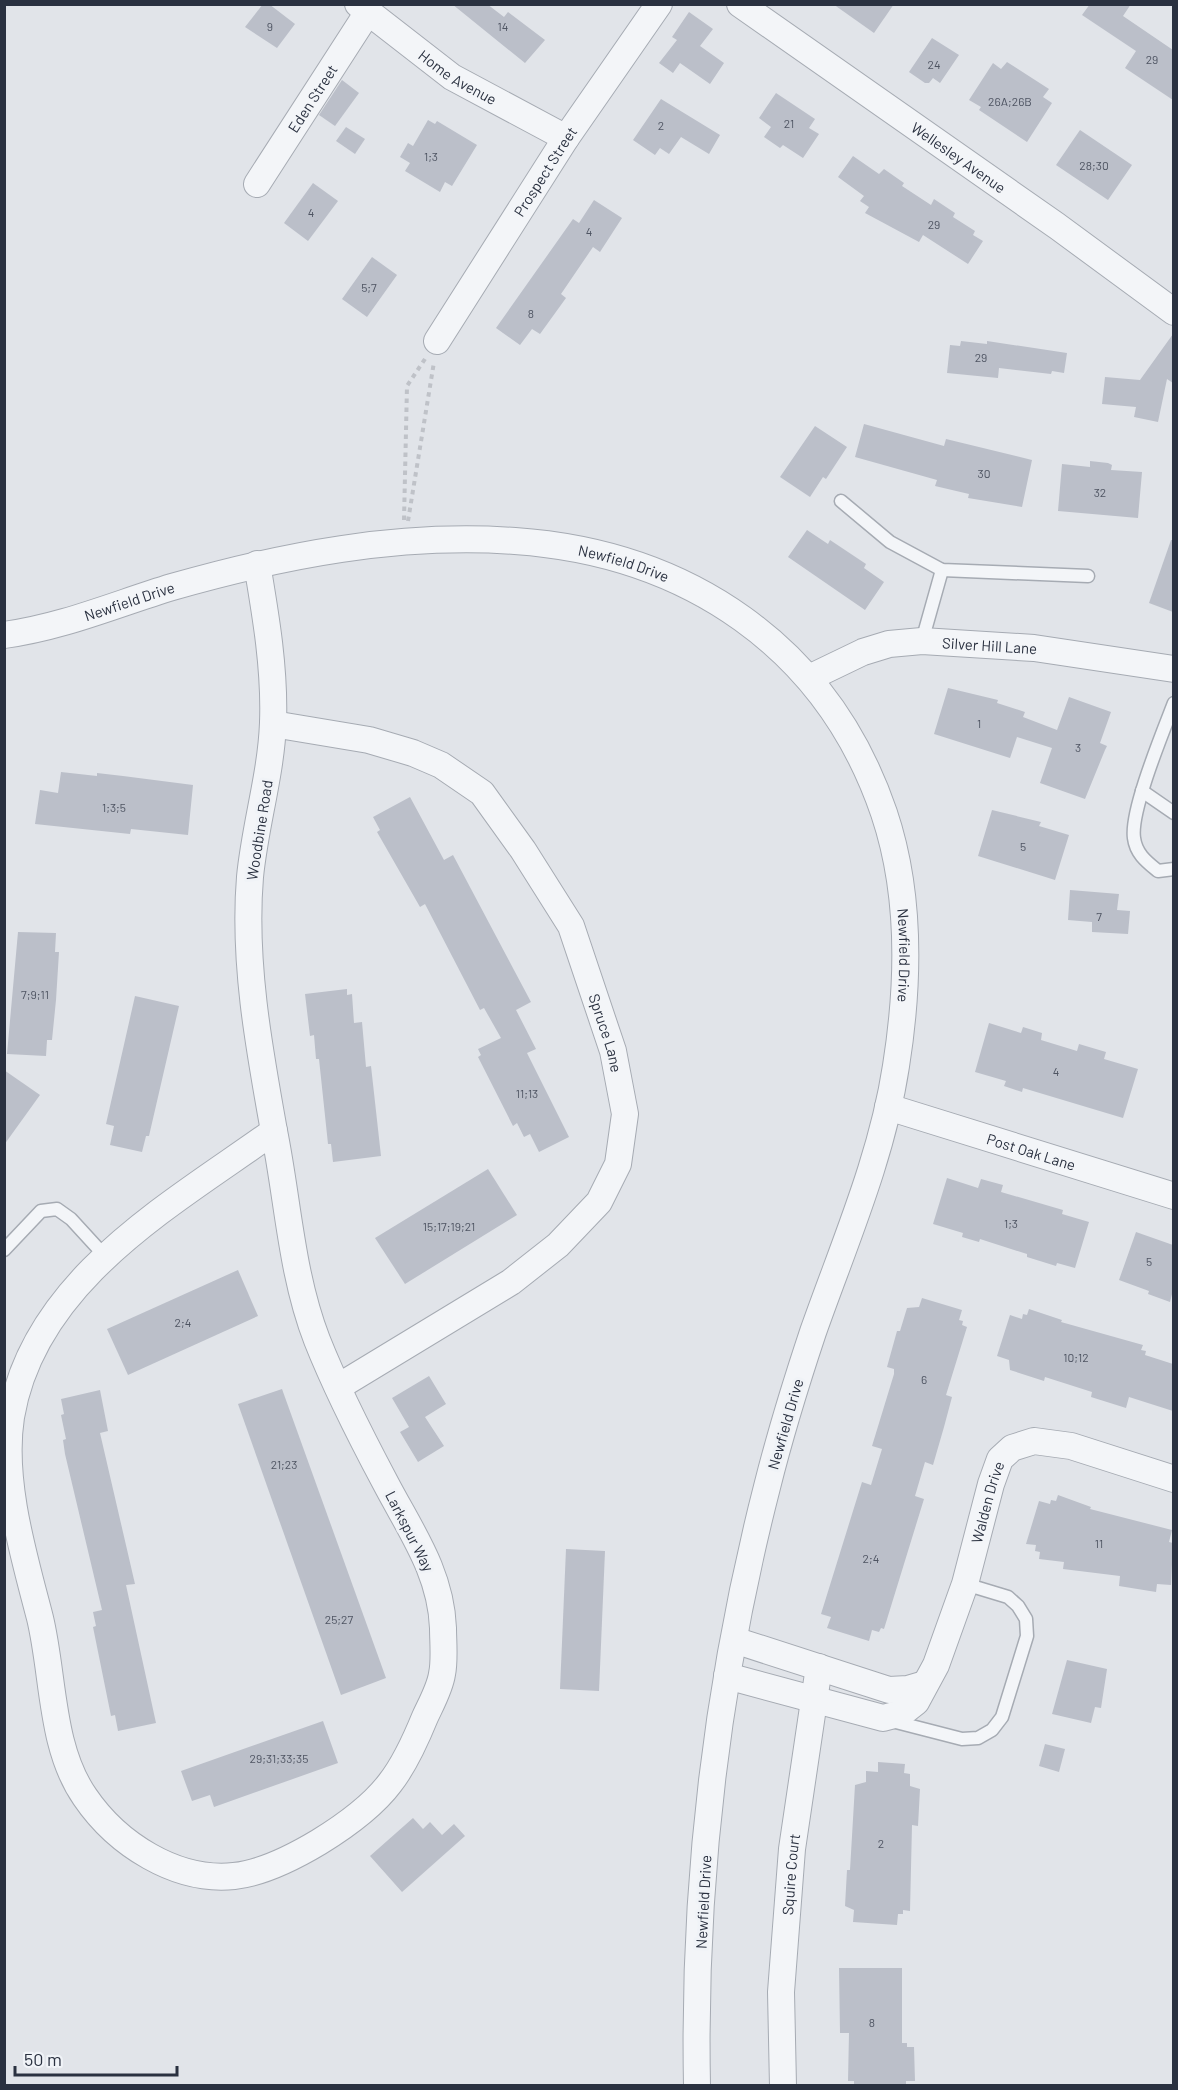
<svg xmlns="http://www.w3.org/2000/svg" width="1178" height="2090" viewBox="0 0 1178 2090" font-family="Barlow,sans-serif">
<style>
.building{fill:#bbbfc9}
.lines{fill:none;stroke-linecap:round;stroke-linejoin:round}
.service-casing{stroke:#a6abb3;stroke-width:15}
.minor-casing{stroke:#a6abb3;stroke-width:28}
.path{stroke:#bfc2c8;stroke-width:4;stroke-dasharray:4.5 4.5;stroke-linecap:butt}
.service{stroke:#f3f5f8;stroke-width:12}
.minor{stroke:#f3f5f8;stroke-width:26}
.labels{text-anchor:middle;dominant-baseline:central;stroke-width:6;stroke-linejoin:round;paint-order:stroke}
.number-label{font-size:12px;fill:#4e5462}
.street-label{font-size:15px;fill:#2a3140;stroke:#f0f3f7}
</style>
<rect width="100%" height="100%" fill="#e1e4e9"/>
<g class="building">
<path d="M263 4H269L295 24 277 48 245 27Z"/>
<path d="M452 4H487L504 17 508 12 545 40 525 63Z"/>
<path d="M833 4H894L874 33Z"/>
<path d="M1090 4H1131L1123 16 1173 50V100L1125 68 1136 51 1082 15Z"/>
<path d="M689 12 713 29 700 46 724 63 710 84 680 63 673 73 659 63 677 40 672 37Z"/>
<path d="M932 38 959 55 940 83 933 78 929 83H925L909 72Z"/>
<path d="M1007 62 1049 89 1043 97 1052 103 1027 142 979 110 981 107 969 100 993 63 1001 69Z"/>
<path d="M342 80 359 93 335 126 319 115Z"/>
<path d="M776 93 815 119 809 128 819 134 803 158 783 145 780 148 764 137 771 127 759 118Z"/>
<path d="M661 99 720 135 709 154 681 137 669 154 660 148 655 155 633 140Z"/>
<path d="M428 120 435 124 437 121 477 145 452 186 445 182 440 192 405 171 410 163 400 157 408 143 413 146Z"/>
<path d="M346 127 365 139 355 154 336 141Z"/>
<path d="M1080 130 1132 165 1108 200 1056 165Z"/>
<path d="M853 156 879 174 884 169 904 183 902 186 931 205 934 199 955 213 953 217 975 231 973 235 983 241 968 264 923 235 919 242 865 213 869 207 860 201 864 196 838 177Z"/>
<path d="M313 183 338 201 308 241 284 223Z"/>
<path d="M594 200 622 218 600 252 593 247 561 294 566 298 540 334 532 329 520 345 496 328 573 219 579 223Z"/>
<path d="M372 257 397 275 367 317 342 299Z"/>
<path d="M1173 334V383L1167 379 1158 422 1134 417 1136 407 1102 404 1105 377 1140 380Z"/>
<path d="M961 341 987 344V341L1067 353 1064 373 1052 371 1051 374 999 368 998 378 947 373 950 345 960 346Z"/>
<path d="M864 424 944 446 946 439 1032 460 1022 507 968 498 969 494 935 486 937 480 855 457Z"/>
<path d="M815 426 847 447 826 479 823 477 810 497 780 477Z"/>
<path d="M1090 461 1108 463 1112 465 1111 470 1142 472 1138 518 1058 511 1062 464 1090 467Z"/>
<path d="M807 530 828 544 830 540 866 564 864 568 884 582 865 610 788 557Z"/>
<path d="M1171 540H1173V612L1149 603Z"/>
<path d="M948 688 998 700 997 703 1025 712 1023 717 1057 730 1069 697 1111 712 1100 743 1107 746 1105 750 1085 799 1040 783 1052 748 1017 737 1010 758 934 734Z"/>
<path d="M61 772 97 776V773L123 776 193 785 188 835 131 829 130 834 35 824 40 790 58 793Z"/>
<path d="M410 797 444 860 453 855 531 1002 516 1010 536 1049 527 1053 569 1137 539 1152 530 1134 524 1137 517 1123 513 1126 478 1057 481 1055 478 1049 501 1038 484 1008 480 1010 425 904 420 907 377 832 380 830 373 817Z"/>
<path d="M992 810 1041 822 1039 826 1069 835 1055 880 978 856Z"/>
<path d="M1070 890 1119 894 1117 910 1130 911 1128 934 1092 932V922L1068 920Z"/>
<path d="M18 932 56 933 55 952H59L56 1000 52 1040H47L46 1056 7 1054Z"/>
<path d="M347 989V995L352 994 354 1023 362 1022 366 1067 371 1066 381 1156 333 1162 331 1144H328L319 1059H316L314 1035 310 1036 305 994Z"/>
<path d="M135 996 179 1006 149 1136H146L142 1152 110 1145 114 1126 106 1124Z"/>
<path d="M989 1023 1021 1033 1023 1027 1042 1033 1041 1040 1077 1051 1079 1044 1106 1052 1104 1059 1138 1069 1123 1118 1023 1088 1022 1092 1004 1086 1006 1081 975 1072Z"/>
<path d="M4 1070 40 1095 4 1145Z"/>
<path d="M488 1169 517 1215 405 1284 375 1238Z"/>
<path d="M947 1178 978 1188 981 1179 1003 1185 1001 1192 1063 1210 1062 1214 1089 1222 1075 1268 1057 1263 1056 1266 1027 1257V1254L980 1239 979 1242 962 1237 963 1233 933 1224Z"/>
<path d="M1136 1232 1173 1245V1290L1170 1302 1148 1294 1149 1291 1119 1280Z"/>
<path d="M238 1270 258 1316 128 1375 107 1329Z"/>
<path d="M922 1298 962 1310 959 1320 963 1321 962 1325 967 1327 946 1395 952 1397 944 1427 933 1465 925 1462 915 1496 924 1499 884 1629 881 1628 879 1632 872 1630 869 1641 827 1628 831 1617 821 1614 862 1482 871 1485 882 1449 872 1446 894 1374V1369L887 1367 897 1331H900L907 1308 919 1307Z"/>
<path d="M1029 1309 1062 1320 1061 1322 1143 1345 1141 1350 1146 1351 1145 1355 1173 1364V1411L1129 1397 1126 1408 1091 1397 1092 1392 1045 1377 1044 1381 1010 1370 1009 1360 997 1356 1010 1315 1022 1319 1023 1314 1027 1315Z"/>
<path d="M429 1376 446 1404 425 1417 444 1446 418 1462 400 1432 409 1427 392 1398Z"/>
<path d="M282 1389 386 1678 341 1695 238 1404Z"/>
<path d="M100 1390 108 1431 100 1433 135 1584 126 1585 156 1723 118 1731 115 1715 111 1716 93 1627 96 1626 93 1612 102 1610 65 1454 63 1440 66 1439 61 1415 64 1414 61 1399Z"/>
<path d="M1058 1495 1091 1507 1090 1509 1172 1530 1169 1542 1173 1543 1171 1585 1157 1584 1156 1592 1119 1586 1120 1576 1063 1569 1064 1562 1039 1559 1040 1552 1035 1551 1036 1545 1026 1544 1039 1501 1050 1504 1051 1500 1056 1501Z"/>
<path d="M566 1549 605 1551 599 1691 560 1689Z"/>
<path d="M1067 1660 1107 1669 1101 1708 1095 1707 1091 1723 1052 1714Z"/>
<path d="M323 1721 338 1763 214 1807 210 1795 192 1801 181 1771Z"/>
<path d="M1045 1744 1065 1749 1059 1772 1039 1766Z"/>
<path d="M878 1762 905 1764 904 1773 910 1774V1786L920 1789 918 1826 912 1825 910 1911 903 1910V1914H898L897 1925 853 1922 854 1910 845 1906 847 1870H850L855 1785 866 1782V1771L878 1772Z"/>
<path d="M413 1818 423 1829 430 1822 442 1835 454 1824 465 1836 402 1892 370 1856Z"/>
<path d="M839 1968H902V2043H907V2047H914L915 2081H906V2085H854V2081H848L849 2033H840Z"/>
</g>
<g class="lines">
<g class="service-casing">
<g id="service">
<path d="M841 501 890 542 942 570 1088 576"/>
<path d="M922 641 942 570"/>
<path d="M1174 703C1163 732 1130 811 1134 838 1136 854 1147 862 1158 871L1174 869"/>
<path d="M1142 791 1174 813"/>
<path d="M4 1250 41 1211 57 1209 71 1219 104 1255"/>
<path d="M892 1721 962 1739 978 1738 992 1730 1002 1717 1027 1636 1026 1619 1018 1606 1008 1597 965 1584"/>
</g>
</g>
<g class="minor-casing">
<g id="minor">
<path id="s1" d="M358 4 452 77 566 138"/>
<path id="s2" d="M740 4 1057 226 1174 312"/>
<path id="s3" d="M257 184 368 12"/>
<path id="s4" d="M437 341 566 138 659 4"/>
<path d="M257 564C266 617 275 670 273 723 271 775 255 825 250 877 243 961 259 1048 274 1131"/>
<path id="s5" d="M4 635C63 627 116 604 172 587 284 555 398 533 515 541 687 553 827 646 884 813 911 893 909 984 896 1066 882 1158 844 1244 813 1332 796 1383 780 1435 767 1487 717 1682 693 1885 697 2086"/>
<path id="s6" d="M809 678 863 652 889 644 922 641 1034 648 1174 669"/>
<path id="s7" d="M273 724 369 740 413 753 441 765 482 793 523 850 571 926 613 1051 625 1114 618 1164 599 1202 558 1245 511 1282 338 1387"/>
<path id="s8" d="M888 1107 1174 1196"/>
<path d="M274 1131C288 1200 291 1273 317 1340 336 1388 361 1437 385 1482 410 1530 441 1572 443 1628 443 1642 445 1660 442 1674 440 1688 431 1704 425 1717 416 1739 405 1764 390 1783 372 1807 345 1826 319 1842 294 1857 263 1873 234 1876 176 1882 117 1844 85 1797 50 1747 54 1676 40 1618 24 1556 1 1481 11 1417 34 1280 171 1205 274 1131Z"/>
<path d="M734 1640 889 1690 908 1689 925 1684"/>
<path id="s9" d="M727 1676 883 1718 902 1713 916 1702 936 1665 965 1584 991 1484 1000 1459 1012 1448 1034 1441 1071 1446 1174 1479"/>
<path id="s10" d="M783 2086 781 1992 792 1849 819 1667"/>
</g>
</g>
<g class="path">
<path d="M404 520 407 386 425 359"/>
<path d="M408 521 434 362"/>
</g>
<use href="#service" class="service"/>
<use href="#minor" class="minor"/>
</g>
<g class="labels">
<g class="number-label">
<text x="270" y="26">9</text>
<text x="503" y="26">14</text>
<text x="1152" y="59">29</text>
<text x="934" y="64">24</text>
<text x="1010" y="101">26A;26B</text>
<text x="789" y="123">21</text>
<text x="661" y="125">2</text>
<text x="431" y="156">1;3</text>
<text x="1094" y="165">28;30</text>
<text x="311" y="212">4</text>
<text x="934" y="224">29</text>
<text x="589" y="231">4</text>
<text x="369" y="287">5;7</text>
<text x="531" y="313">8</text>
<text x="981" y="357">29</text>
<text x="984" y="473">30</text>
<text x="1100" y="492">32</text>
<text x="979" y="723">1</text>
<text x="1078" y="747">3</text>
<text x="114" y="807">1;3;5</text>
<text x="1023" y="846">5</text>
<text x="1099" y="916">7</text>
<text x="35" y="994">7;9;11</text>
<text x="1056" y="1071">4</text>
<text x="527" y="1093">11;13</text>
<text x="1011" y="1223">1;3</text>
<text x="449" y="1226">15;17;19;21</text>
<text x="1149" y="1261">5</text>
<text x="183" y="1322">2;4</text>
<text x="1076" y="1357">10;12</text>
<text x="924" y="1379">6</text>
<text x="284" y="1464">21;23</text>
<text x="1099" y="1543">11</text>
<text x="871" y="1558">2;4</text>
<text x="339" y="1619">25;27</text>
<text x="279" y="1758">29;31;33;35</text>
<text x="881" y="1843">2</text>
<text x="872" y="2022">8</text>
</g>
<g class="street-label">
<text stroke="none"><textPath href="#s1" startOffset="124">Home Avenue</textPath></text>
<text stroke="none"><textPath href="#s3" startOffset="102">Eden Street</textPath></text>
<text stroke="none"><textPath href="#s2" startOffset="267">Wellesley Avenue</textPath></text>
<text stroke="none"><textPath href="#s4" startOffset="201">Prospect Street</textPath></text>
<text stroke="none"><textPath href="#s5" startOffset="634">Newfield Drive</textPath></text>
<text stroke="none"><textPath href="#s5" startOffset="130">Newfield Drive</textPath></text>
<text stroke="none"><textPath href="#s6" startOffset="188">Silver Hill Lane</textPath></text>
<text transform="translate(259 830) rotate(-81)">Woodbine Road</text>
<text stroke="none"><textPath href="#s5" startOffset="1155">Newfield Drive</textPath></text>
<text stroke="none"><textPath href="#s7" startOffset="496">Spruce Lane</textPath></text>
<text stroke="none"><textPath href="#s8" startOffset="150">Post Oak Lane</textPath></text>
<text transform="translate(785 1424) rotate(-74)">Newfield Drive</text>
<text stroke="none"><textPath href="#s9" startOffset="412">Walden Drive</textPath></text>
<text transform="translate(410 1531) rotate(63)">Larkspur Way</text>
<text stroke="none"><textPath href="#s10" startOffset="212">Squire Court</textPath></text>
<text transform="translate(703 1902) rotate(-87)">Newfield Drive</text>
</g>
</g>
<rect width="1178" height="2090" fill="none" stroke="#2a3140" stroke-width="12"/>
<path d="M15 2066v9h162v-9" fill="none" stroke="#2a3140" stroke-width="3"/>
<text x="24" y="2066" font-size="18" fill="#2a3140" stroke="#f0f3f7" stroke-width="4.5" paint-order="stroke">50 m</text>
</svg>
